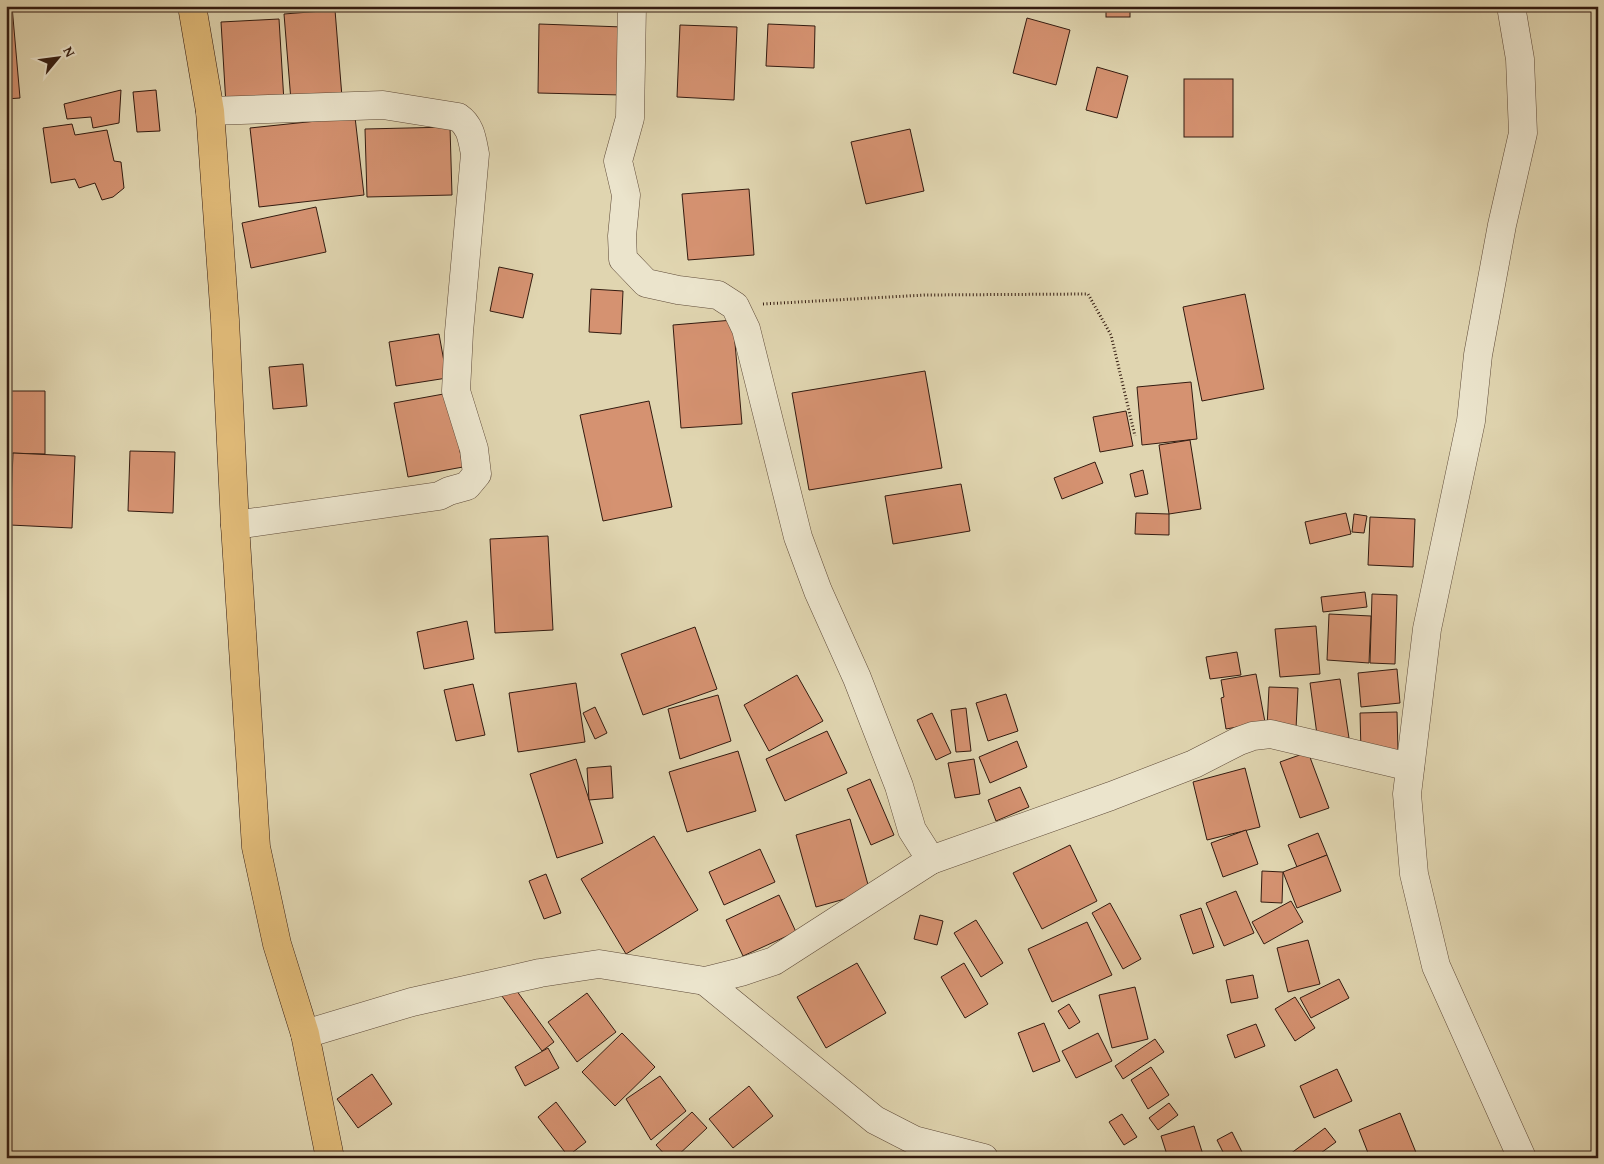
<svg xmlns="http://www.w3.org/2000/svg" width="1604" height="1164" viewBox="0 0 1604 1164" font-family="'Gentium Book Plus',serif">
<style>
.building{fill:#d59271;stroke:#331b10}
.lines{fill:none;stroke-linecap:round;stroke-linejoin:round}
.minor-casing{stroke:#5e4a38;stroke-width:29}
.major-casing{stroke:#331b10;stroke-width:29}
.path{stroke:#331b10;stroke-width:3;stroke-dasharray:1 2.5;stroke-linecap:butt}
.minor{stroke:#ebe4cc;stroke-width:28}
.major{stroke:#e0ba78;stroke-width:28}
</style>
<rect width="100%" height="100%" fill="#e0d5b0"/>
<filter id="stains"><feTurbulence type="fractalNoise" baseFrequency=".004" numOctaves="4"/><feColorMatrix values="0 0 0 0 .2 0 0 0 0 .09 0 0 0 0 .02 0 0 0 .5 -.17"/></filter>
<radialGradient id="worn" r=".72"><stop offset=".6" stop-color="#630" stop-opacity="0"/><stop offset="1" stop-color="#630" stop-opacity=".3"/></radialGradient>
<g class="building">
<path d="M6 6H12L20 98 6 99Z"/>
<path d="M772 6H808V11L772 10Z"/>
<rect x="1106" y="6" width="24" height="11"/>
<path d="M335 10 342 97 291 101 284 14Z"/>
<path d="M1027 18 1070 30 1056 85 1013 73Z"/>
<path d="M279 19 284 102 226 105 221 22Z"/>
<path d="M539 24 623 27 622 95 538 93Z"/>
<path d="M768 24 815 26 814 68 766 66Z"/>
<path d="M680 25 737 27 734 100 677 97Z"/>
<path d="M1097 67 1128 76 1117 118 1086 110Z"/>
<rect x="1184" y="79" width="49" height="58"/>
<path d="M121 90 119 123 93 128 91 117 67 119 64 104Z"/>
<path d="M156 90 160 131 137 132 133 92Z"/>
<path d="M355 117 364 195 259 207 250 128Z"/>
<path d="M72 124 75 135 107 130 114 161 121 162 124 188 113 197 102 200 95 183 79 188 75 179 51 183 43 128Z"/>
<path d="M450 127 452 195 367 197 365 129Z"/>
<path d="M910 129 924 191 866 204 851 142Z"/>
<path d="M749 189 754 255 688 260 682 194Z"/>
<path d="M316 207 326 252 251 268 242 223Z"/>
<path d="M499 267 533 274 523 318 490 311Z"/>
<path d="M591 289 623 291 621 334 589 332Z"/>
<path d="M1245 294 1264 389 1202 401 1183 307Z"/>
<path d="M733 320 742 424 681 428 673 325Z"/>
<path d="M439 334 447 378 396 386 389 342Z"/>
<path d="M303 364 307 406 273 409 269 367Z"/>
<path d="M925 371 942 468 809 490 792 393Z"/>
<path d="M1191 382 1197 439 1142 445 1137 387Z"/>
<path d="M6 391H45V454L6 453Z"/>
<path d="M449 393 463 467 408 477 394 403Z"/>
<path d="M649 401 672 507 603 521 580 415Z"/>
<path d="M1126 411 1133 446 1100 452 1093 417Z"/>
<path d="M1190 440 1201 509 1169 514 1159 445Z"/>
<path d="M130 451 175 452 173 513 128 511Z"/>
<path d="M13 453 75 456 72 528 10 525Z"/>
<path d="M1095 462 1103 483 1062 499 1054 478Z"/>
<path d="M1143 470 1148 494 1135 497 1130 474Z"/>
<path d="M961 484 970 531 893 544 885 496Z"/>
<path d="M1136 513 1169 514V535L1135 534Z"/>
<path d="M1346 513 1351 534 1310 544 1305 522Z"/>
<path d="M1354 514 1367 516 1364 533 1352 532Z"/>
<path d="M1370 517 1415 519 1413 567 1368 565Z"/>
<path d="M548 536 553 630 495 633 490 539Z"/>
<path d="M1365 592 1367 607 1323 612 1321 597Z"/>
<path d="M1372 594 1397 595 1395 664 1370 663Z"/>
<path d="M1329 614 1371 616 1369 663 1327 660Z"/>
<path d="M467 621 474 659 424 669 417 632Z"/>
<path d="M1316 626 1320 674 1280 677 1275 629Z"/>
<path d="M695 627 717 689 643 715 621 654Z"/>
<path d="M1237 652 1241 675 1210 679 1206 657Z"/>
<path d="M1397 669 1400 703 1361 707 1358 673Z"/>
<path d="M1256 674 1265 722 1226 729 1221 698 1224 697 1221 680Z"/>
<path d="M797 675 823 721 769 751 744 705Z"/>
<path d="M1340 679 1349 738 1318 742 1310 683Z"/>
<path d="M576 683 585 742 518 752 509 693Z"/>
<path d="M473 684 485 735 456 741 444 690Z"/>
<path d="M1269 687 1298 688 1296 729 1267 728Z"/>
<path d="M1006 694 1018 731 988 741 976 703Z"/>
<path d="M718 695 731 741 680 759 668 709Z"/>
<path d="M595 707 607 733 595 739 583 713Z"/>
<path d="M966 708 971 751 956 752 951 710Z"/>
<path d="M1397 712 1398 752H1361L1360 713Z"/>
<path d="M932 713 951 753 936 760 917 720Z"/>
<path d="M827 731 847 773 785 801 766 759Z"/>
<path d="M1017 741 1027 767 990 783 979 757Z"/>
<path d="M738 751 756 811 687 832 669 772Z"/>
<path d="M1308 752 1329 808 1300 818 1280 762Z"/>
<path d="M576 759 603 843 557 858 530 774Z"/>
<path d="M974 759 980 794 955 798 948 763Z"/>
<path d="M611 766 613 798 589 800 587 768Z"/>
<path d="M1245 768 1260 827 1207 840 1193 782Z"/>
<path d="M870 779 894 835 871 845 847 789Z"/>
<path d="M1020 787 1029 807 996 821 988 800Z"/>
<path d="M850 819 870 892 816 907 796 835Z"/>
<path d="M1246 830 1258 864 1223 877 1211 843Z"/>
<path d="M1318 833 1327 855 1297 867 1288 845Z"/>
<path d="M654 836 698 910 626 954 581 879Z"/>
<path d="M1070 845 1097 901 1042 929 1013 873Z"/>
<path d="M760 849 775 882 724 905 709 872Z"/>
<path d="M1327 855 1341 891 1297 908 1283 872Z"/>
<path d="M1262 871 1283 872 1282 903 1261 902Z"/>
<path d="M546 874 561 913 544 919 529 881Z"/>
<path d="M1236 891 1254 933 1224 946 1206 903Z"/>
<path d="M779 895 796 932 743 956 726 920Z"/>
<path d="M1291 901 1303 922 1264 944 1252 922Z"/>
<path d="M1110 903 1141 959 1123 969 1092 913Z"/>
<path d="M1201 908 1214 947 1193 954 1180 915Z"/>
<path d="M920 915 943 921 937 945 914 939Z"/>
<path d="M976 920 1003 963 981 977 954 933Z"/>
<path d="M1087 922 1112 975 1052 1002 1028 949Z"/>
<path d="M1308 940 1320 984 1288 992 1277 948Z"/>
<path d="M857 963 886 1013 826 1048 797 997Z"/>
<path d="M964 963 988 1004 965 1018 941 977Z"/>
<path d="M1253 975 1258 998 1231 1003 1226 980Z"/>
<path d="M1339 979 1349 998 1311 1018 1300 998Z"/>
<path d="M511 983 554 1042 542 1051 499 992Z"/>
<path d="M1135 987 1148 1039 1112 1048 1099 995Z"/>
<path d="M587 993 616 1032 577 1062 548 1022Z"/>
<path d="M1295 997 1315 1028 1295 1041 1275 1009Z"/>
<path d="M1069 1004 1080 1022 1069 1029 1058 1011Z"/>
<path d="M1044 1023 1060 1061 1033 1072 1018 1033Z"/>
<path d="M1256 1024 1265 1046 1235 1058 1227 1035Z"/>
<path d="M622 1033 655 1067 615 1106 582 1072Z"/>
<path d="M1098 1033 1112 1061 1076 1078 1062 1051Z"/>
<path d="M1155 1039 1164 1052 1123 1079 1115 1066Z"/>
<path d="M548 1048 559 1068 525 1086 515 1067Z"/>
<path d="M1151 1067 1169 1095 1148 1109 1131 1080Z"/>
<path d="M1337 1069 1352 1101 1314 1118 1300 1086Z"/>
<path d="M372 1074 392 1104 358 1128 337 1099Z"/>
<path d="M660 1076 686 1111 651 1140 626 1099Z"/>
<path d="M749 1086 773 1116 733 1148 709 1119Z"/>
<path d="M556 1102 586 1142 568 1156 538 1117Z"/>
<path d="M1169 1103 1178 1115 1158 1130 1149 1118Z"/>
<path d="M692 1112 707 1128 675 1158H668L656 1145Z"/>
<path d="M1400 1113 1417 1155 1411 1158H1370L1359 1130Z"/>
<path d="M1122 1114 1137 1137 1124 1145 1109 1122Z"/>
<path d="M1194 1126 1204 1158H1168L1161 1136Z"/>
<path d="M1325 1128 1336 1142 1314 1158 1286 1157Z"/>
<path d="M1232 1132 1243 1154 1235 1158H1226L1217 1140Z"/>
</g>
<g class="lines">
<g class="minor-casing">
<g id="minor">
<path d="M1511 6 1520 59 1523 133 1502 225 1478 355 1471 421 1427 629 1407 794 1414 874 1436 966 1522 1158"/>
<path d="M210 111 383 105 458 117C471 126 472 139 475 154L459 332 456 391 474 449 477 474 467 486 449 491 439 496 235 525"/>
<path d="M931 860 1111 796 1194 764 1239 741 1253 736 1271 734 1410 767"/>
<path d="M705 981 875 1120 914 1140 984 1158"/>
<path d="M305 1034 412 1002 540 973 599 964 705 981 741 972 774 961 931 860 912 830 899 786 857 678 818 591 798 537 746 329 735 306 718 295 678 290 646 283 623 259 622 236 626 195 618 161 630 118 632 6"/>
</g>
</g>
<g class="major-casing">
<path id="major" d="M192 6 210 111 225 320 235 525 256 847 277 944 305 1034 330 1158"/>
</g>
<path class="path" d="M763 304 925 295 1088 294 1111 335 1135 436"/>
<use href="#minor" class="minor"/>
<use href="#major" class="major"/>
</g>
<rect width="1604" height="1164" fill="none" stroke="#e0d5b0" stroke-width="25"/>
<rect x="8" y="8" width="1589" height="1149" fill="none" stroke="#331b10" stroke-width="2.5"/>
<rect x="12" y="12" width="1579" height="1139" fill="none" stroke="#331b10"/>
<g transform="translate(58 58) rotate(61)" stroke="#ebe4cc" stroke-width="4" paint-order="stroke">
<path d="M0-4L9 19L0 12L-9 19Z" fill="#331b10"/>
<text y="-8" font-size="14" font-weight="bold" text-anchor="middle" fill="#331b10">N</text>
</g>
<rect width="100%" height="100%" filter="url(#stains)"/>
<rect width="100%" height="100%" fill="url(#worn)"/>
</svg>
